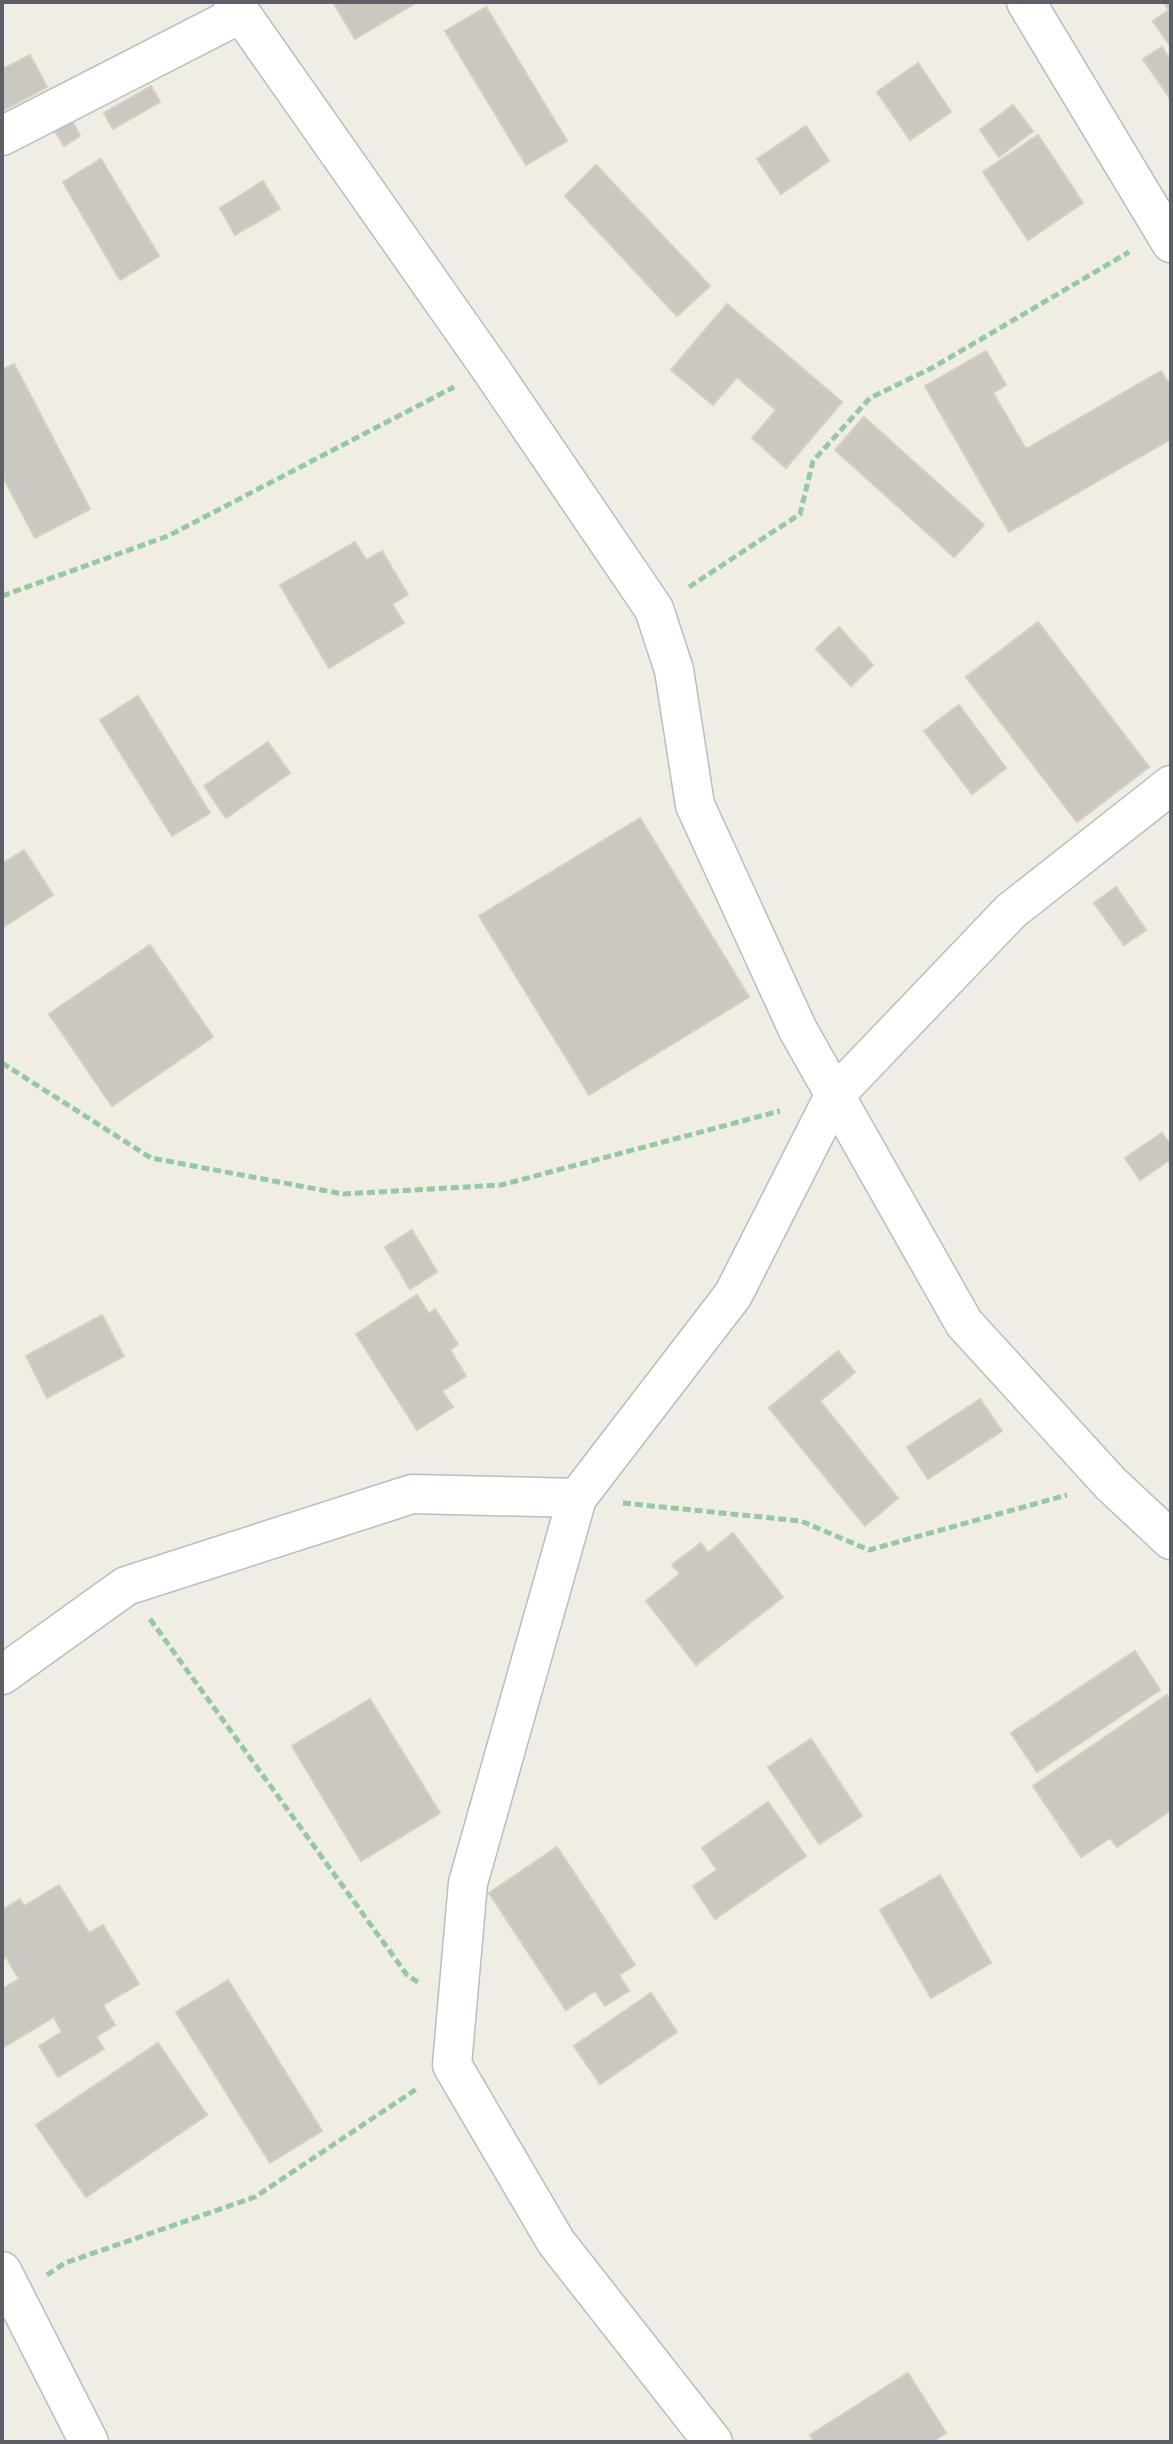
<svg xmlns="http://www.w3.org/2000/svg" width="1173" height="2444" viewBox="0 0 1173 2444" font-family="'Work Sans',sans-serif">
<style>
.building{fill:#cbc7c1;stroke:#d5cfc2;stroke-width:2}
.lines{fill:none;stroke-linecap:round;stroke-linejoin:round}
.street-casing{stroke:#b9bcc1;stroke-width:41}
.path{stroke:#96c8a3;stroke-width:5;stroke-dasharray:8 4;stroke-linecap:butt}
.street{stroke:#fff;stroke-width:38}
</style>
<rect width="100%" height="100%" fill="#f0ede4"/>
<g class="building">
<path d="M333 2H417L355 39Z"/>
<path d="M1163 2H1171V47L1153 21 1169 10Z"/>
<path d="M486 7 567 141 526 165 445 31Z"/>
<path d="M1162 47 1171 61V100L1143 59Z"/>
<path d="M30 55 47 87 2 111V69Z"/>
<path d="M918 63 951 112 910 140 877 92Z"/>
<path d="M151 86 160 102 113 129 104 113Z"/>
<path d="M1013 105 1033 131 999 157 980 130Z"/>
<path d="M72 121 80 136 64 146 55 131Z"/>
<path d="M806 126 829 161 781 194 757 159Z"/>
<path d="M1038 135 1083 203 1028 240 983 172Z"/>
<path d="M101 159 159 256 120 280 63 182Z"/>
<path d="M596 165 710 286 677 316 565 196Z"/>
<path d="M263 181 280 209 235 235 220 208Z"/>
<path d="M727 304 842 402 786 468 752 438 776 410 737 377 713 405 671 370Z"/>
<path d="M986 351 1006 385 993 393 1026 449 1161 371 1171 387V439L1009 532 925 386Z"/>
<path d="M14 364 90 509 35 538 2 475V370Z"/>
<path d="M864 417 984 525 954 557 835 450Z"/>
<path d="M355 542 366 560 382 551 408 595 392 604 404 623 329 668 280 585Z"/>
<path d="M1038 622 1149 767 1077 822 966 677Z"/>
<path d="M839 627 873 665 851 686 816 649Z"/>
<path d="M138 696 210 813 172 836 100 720Z"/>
<path d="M959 705 1006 768 972 794 924 731Z"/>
<path d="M268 742 290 773 226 818 204 786Z"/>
<path d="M640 818 749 997 589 1095 479 916Z"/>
<path d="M24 850 53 895 2 928V864Z"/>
<path d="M1116 887 1146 930 1124 945 1094 903Z"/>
<path d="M150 945 213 1037 112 1106 49 1014Z"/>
<path d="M1162 1133 1171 1146V1159L1140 1180 1125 1158Z"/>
<path d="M412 1230 437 1272 410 1289 385 1247Z"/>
<path d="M417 1295 429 1314 435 1309 458 1344 450 1350 466 1376 442 1391 453 1407 417 1430 356 1334Z"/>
<path d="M102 1315 124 1356 47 1398 26 1356Z"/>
<path d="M838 1351 855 1372 820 1401 898 1498 865 1526 769 1408Z"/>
<path d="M980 1399 1002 1431 928 1479 907 1447Z"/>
<path d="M733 1533 783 1597 696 1665 646 1601 680 1574 672 1565 701 1543 708 1553Z"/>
<path d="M1135 1651 1160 1690 1037 1772 1011 1733Z"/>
<path d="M1167 1695 1171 1701V1810L1117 1847 1110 1838 1081 1857 1033 1786Z"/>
<path d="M370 1699 440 1813 361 1861 292 1746Z"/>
<path d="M811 1739 862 1816 819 1844 768 1767Z"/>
<path d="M768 1802 806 1856 715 1919 693 1886 717 1870 702 1848Z"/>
<path d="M557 1847 635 1965 619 1975 629 1991 605 2006 595 1991 566 2010 489 1893Z"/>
<path d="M940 1875 991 1963 931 1998 880 1910Z"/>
<path d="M59 1885 89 1933 103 1925 139 1984 103 2005 115 2025 96 2037 104 2049 58 2077 39 2046 62 2032 54 2017 4 2047 2 2044V1989L19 1979 6 1957 2 1960V1910L20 1899 24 1906Z"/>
<path d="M228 1980 322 2131 270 2163 176 2012Z"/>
<path d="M651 1993 677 2032 600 2084 574 2046Z"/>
<path d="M158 2043 207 2115 86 2197 36 2125Z"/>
<path d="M908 2373 946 2433 932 2442H815L810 2435Z"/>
</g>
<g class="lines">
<g class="street-casing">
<g id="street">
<path d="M233 2 490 368 654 609 674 670 695 805 798 1030 964 1323 1111 1484 1171 1540"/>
<path d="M1026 2 1171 243"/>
<path d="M2 136 240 14"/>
<path d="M2 1675 126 1586 412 1494 577 1498"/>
<path d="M2 2271 89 2442"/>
<path d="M713 2442 556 2242 452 2065 468 1883 577 1498 733 1295 834 1096 1011 911 1171 785"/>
</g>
</g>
<g class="path">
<path d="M689 587 800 514 813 461 870 398 932 368 1129 252"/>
<path d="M2 596 168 536 454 387"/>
<path d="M2 1063 151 1158 343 1194 501 1185 780 1111"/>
<path d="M623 1503 801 1521 869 1550 1067 1495"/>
<path d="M150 1619 407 1975 419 1983"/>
<path d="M47 2275 65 2263 255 2197 418 2088"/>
</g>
<use href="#street" class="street"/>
</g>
<rect width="1173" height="2444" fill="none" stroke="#5c6066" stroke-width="8"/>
</svg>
